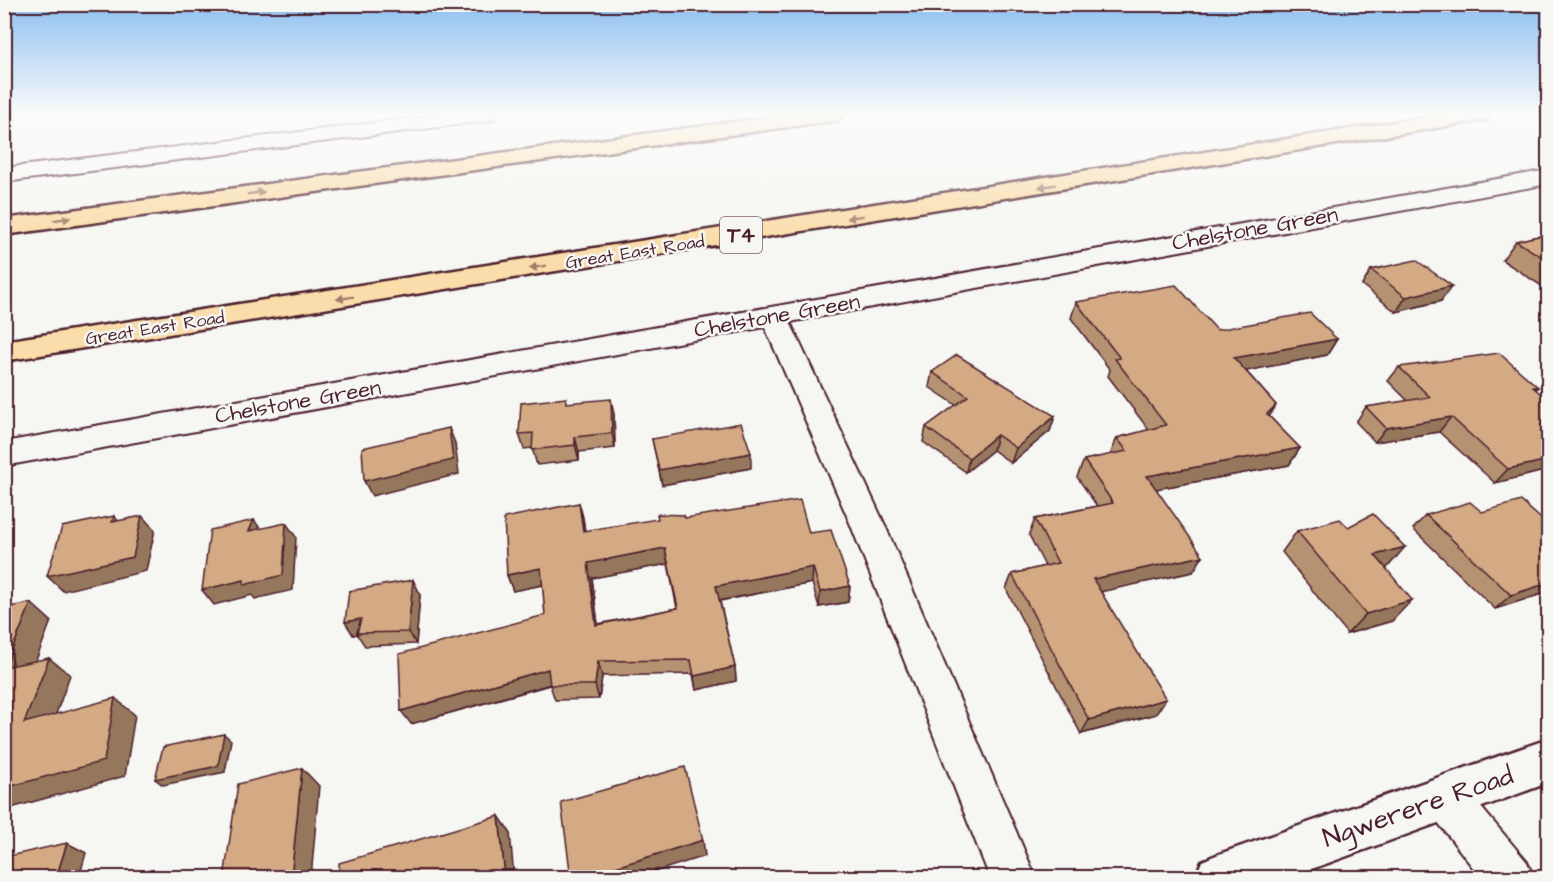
<svg xmlns="http://www.w3.org/2000/svg" width="1553" height="882" viewBox="0 0 1553 882" font-family="'Architects Daughter',sans-serif">
<style>
.lines{fill:none;stroke-linecap:round;stroke-linejoin:round}
.street-casing{stroke:#4a1f2b;stroke-width:4}
.secondary-casing{stroke:#4a1f2b;stroke-width:5}
.primary-casing{stroke:#4a1f2b;stroke-width:5}
.street{fill:#f6f6f2;fill-rule:evenodd}
.secondary{fill:#f6f6f2;fill-rule:evenodd}
.primary{fill:#faddab;fill-rule:evenodd}
.wall{fill:#b59272;stroke:#4a1f2b;stroke-width:1.5;fill-rule:evenodd}
.shaded-wall{fill:#94775c;stroke:#4a1f2b;stroke-width:1.5}
.building{fill:#d3aa84;stroke:#4a1f2b;stroke-width:1.5;fill-rule:evenodd}
.oneway{fill:#a27e6b}
.labels{text-anchor:middle;dominant-baseline:central;stroke-width:5;stroke-linejoin:round;paint-order:stroke}
.far-street-label{font-size:18px;fill:#4a1f2b;stroke:#f6f6f2}
.shield{fill:#f6f6f2;stroke:#7e6067;stroke-width:1.5}
.shield-label{font-size:21px;font-weight:bold;fill:#4a1f2b}
.street-label{font-size:22px;fill:#4a1f2b;stroke:#f6f6f2}
.near-street-label{font-size:27px;fill:#4a1f2b;stroke:#f6f6f2}
</style>
<rect width="100%" height="100%" fill="#f6f6f2"/>
<filter id="ink" filterUnits="userSpaceOnUse"><feTurbulence type="fractalNoise" baseFrequency=".0167" numOctaves="2"/><feDisplacementMap in="SourceGraphic" scale="12" xChannelSelector="R" yChannelSelector="G"/><feConvolveMatrix kernelMatrix="1 2 1 2 8 2 1 2 1" color-interpolation-filters="sRGB"/></filter>
<g filter="url(#ink)">
<g class="lines">
<g class="street-casing">
<g id="street">
<path d="M439 115H496L493 119 486 121 4 182V168Z"/>
<path d="M1548 170V184L790 322 884 523 1036 878H990L850 523 765 327 4 466V442Z"/>
<path d="M1445 775 1460 782 1527 862 1534 878H1481L1430 812 1423 797 1430 782Z"/>
</g>
</g>
<g class="secondary-casing">
<path id="secondary" d="M1548 739V783L1287 878H1195L1202 861 1219 854Z"/>
</g>
<g class="primary-casing">
<g id="primary">
<path d="M786 115H842L839 120 831 121 4 235V219Z"/>
<path d="M1439 115H1489L1486 120 1478 121 4 361V341Z"/>
</g>
</g>
<use href="#street" class="street"/>
<use href="#secondary" class="secondary"/>
<use href="#primary" class="primary"/>
</g>
<g class="wall">
<path d="M1548 234V290L1502 260 1516 241Z"/>
<path d="M1371 270 1441 301 1396 312 1362 285Z"/>
<path d="M1076 302 1217 330 1337 339 1327 355 1246 371 1276 405 1269 416 1300 448 1289 465 1156 489 1193 572 1101 591 1156 714 1081 734 1006 589 1012 574 1045 566 1029 535 1035 519 1097 506 1077 477 1084 460 1110 455 1117 438 1149 430 1108 376 1110 370 1071 318Z"/>
<path d="M1399 367 1538 387 1535 390 1548 470 1495 483 1439 432 1375 442 1356 422 1366 407 1408 401 1388 381Z"/>
<path d="M932 372 1055 416 1050 431 1011 463 993 450 966 472 923 442 926 427 956 405 929 387Z"/>
<path d="M566 398 567 403 614 414 615 448 579 452V460L537 465 532 448 524 449 519 434Z"/>
<path d="M652 439 751 468 662 485Z"/>
<path d="M579 503 583 518 585 531 685 518 809 533 850 586 848 602 819 607 812 583 720 601 735 667 736 681 696 690 693 674 602 676 599 699 555 700 550 685 411 724 545 615 543 585 513 591 507 575ZM668 564 677 608 598 624 592 578Z"/>
<path d="M1426 515 1548 592 1495 609 1413 529Z"/>
<path d="M1297 531 1387 568 1386 569 1392 621 1347 634 1282 552Z"/>
<path d="M413 580 420 594 416 644 365 646 357 634 353 635Z"/>
</g>
<g class="shaded-wall">
<path d="M1452 286 1441 301 1396 312 1406 297Z"/>
<path d="M1337 339 1327 355 1226 375 1234 358Z"/>
<path d="M611 399 614 414 615 448 612 433Z"/>
<path d="M1276 405 1266 422 1267 414Z"/>
<path d="M1055 416 1050 431 1011 463 1016 448Z"/>
<path d="M1451 417 1439 432 1375 442 1386 428Z"/>
<path d="M449 428 455 443 459 474 372 496 364 481Z"/>
<path d="M997 435 993 450 966 472 969 458Z"/>
<path d="M575 437 579 452V460L575 445Z"/>
<path d="M1300 448 1289 465 1139 492 1147 476Z"/>
<path d="M751 453V468L662 485 659 470Z"/>
<path d="M1548 460V470L1495 483 1508 469Z"/>
<path d="M579 503 583 518 587 547 583 531Z"/>
<path d="M114 516 127 531 112 522Z"/>
<path d="M142 516 155 530 146 571 63 591 47 576Z"/>
<path d="M254 520 265 535 249 531Z"/>
<path d="M286 523 296 537 293 590 255 599 252 595 214 605 202 590Z"/>
<path d="M1405 547 1387 568 1357 576 1375 555Z"/>
<path d="M665 548 668 564 592 578 600 640 596 625 588 563Z"/>
<path d="M1203 556 1193 572 1086 595 1093 579Z"/>
<path d="M813 567 812 583 718 601 716 586Z"/>
<path d="M541 568 547 584 513 591 507 575Z"/>
<path d="M413 580 420 594 416 644 408 632Z"/>
<path d="M1548 583V592L1495 609 1511 595Z"/>
<path d="M850 586 848 602 819 607 820 592Z"/>
<path d="M1412 600 1392 621 1347 634 1366 614Z"/>
<path d="M31 603 51 621 27 684 5 667Z"/>
<path d="M361 619 357 633V634L353 635 345 622Z"/>
<path d="M49 658 70 675 47 739 24 723Z"/>
<path d="M598 661 602 676 599 699 595 685Z"/>
<path d="M735 667 736 681 696 690 694 676Z"/>
<path d="M548 669 554 683 411 724 401 711Z"/>
<path d="M115 698 135 715 125 776 4 810V788Z"/>
<path d="M1166 699 1156 714 1081 734 1089 720Z"/>
<path d="M224 734 231 740 225 772 163 785 155 779Z"/>
<path d="M302 768 319 786 311 878H291Z"/>
<path d="M499 816 510 832 514 878H505Z"/>
<path d="M703 840 705 856 635 878H580Z"/>
<path d="M67 843 86 853 79 878H56Z"/>
</g>
<g class="building">
<path d="M1548 234V261L1516 241Z"/>
<path d="M1416 260 1452 286 1406 297 1371 270Z"/>
<path d="M1176 285 1217 330 1310 313 1337 339 1234 358 1276 405 1267 414 1300 448 1147 476 1203 556 1093 579 1166 699 1089 720 1012 574 1058 563 1035 519 1113 503 1084 460 1127 451 1117 438 1166 425 1115 359 1120 358 1076 302Z"/>
<path d="M1499 353 1538 387H1533L1548 400V460L1508 469 1451 417 1386 428 1366 407 1430 397 1399 367Z"/>
<path d="M957 355 1055 416 1016 448 997 435 969 458 926 427 968 396 932 372Z"/>
<path d="M566 398V403L611 399 612 433 575 437V445L532 450 533 433 519 434 521 403Z"/>
<path d="M741 423 751 453 659 470 652 439Z"/>
<path d="M449 428 453 460 364 481 362 448Z"/>
<path d="M800 500 809 533 831 530 850 586 820 592 813 567 716 586 735 667 694 676 691 660 598 661 595 685H550L548 669 401 711 399 654 545 615 541 568 507 575 504 518 579 503 583 531 658 519 657 514 684 515 685 518ZM665 548 678 608 596 625 588 563Z"/>
<path d="M1521 501 1548 525V583L1511 595 1426 515 1470 502 1482 512Z"/>
<path d="M1373 514 1405 547 1375 555 1412 600 1366 614 1297 531 1340 519 1348 527Z"/>
<path d="M114 516 112 522 142 516 133 557 47 576 62 527Z"/>
<path d="M254 520 249 531 286 523 283 575 244 585V580L202 590 210 530Z"/>
<path d="M413 580 408 632 357 633 361 619 345 622 349 591Z"/>
<path d="M31 603 5 667 49 658 24 723 115 698 104 761 4 788V608Z"/>
<path d="M224 734 218 766 155 779 163 747Z"/>
<path d="M685 767 703 840 580 878H571L561 802Z"/>
<path d="M302 768 291 878H224L238 784Z"/>
<path d="M499 816 505 878H339V863Z"/>
<path d="M67 843 56 878H4V857Z"/>
</g>
<defs><path id="oneway-solid" d="M-6-.8H1V-3.2L6.5 0L1 3.2V.8H-6Z" transform="scale(1.5)"/></defs>
<g class="oneway">
<use href="#oneway-solid" transform="translate(1047 186) rotate(171)"/>
<use href="#oneway-solid" transform="translate(256 193) rotate(-8)"/>
<use href="#oneway-solid" transform="translate(855 217) rotate(171)"/>
<use href="#oneway-solid" transform="translate(62 219) rotate(-8)"/>
<use href="#oneway-solid" transform="translate(538 267) rotate(171)"/>
<use href="#oneway-solid" transform="translate(345 298) rotate(171)"/>
</g>
</g>
<linearGradient id="sky" x2="0" y2="1"><stop stop-color="#8dc0f1"/><stop offset="0.48" stop-color="#fbfbf9"/><stop offset="1" stop-color="#fbfbf9" stop-opacity="0"/></linearGradient>
<rect width="1553" height="238" fill="url(#sky)"/>
<g class="labels">
<g class="far-street-label">
<text transform="translate(635 252) rotate(-9)">Great East Road</text>
<text transform="translate(155 328) rotate(-9)">Great East Road</text>
</g>
<rect class="shield" x="720" y="217" width="42" height="36" rx="4.5"/>
<g class="shield-label">
<text x="741" y="235">T4</text>
</g>
<g class="street-label">
<text transform="translate(1255 229) rotate(-10)">Chelstone Green</text>
<text transform="translate(777 316) rotate(-10)">Chelstone Green</text>
<text transform="translate(298 402) rotate(-10)">Chelstone Green</text>
</g>
<g class="near-street-label">
<text transform="translate(1418 807) rotate(-19)">Ngwerere Road</text>
</g>
</g>
<rect width="1553" height="882" fill="none" stroke="#f6f6f2" stroke-width="24"/>
<rect x="12" y="12" width="1529" height="858" fill="none" stroke="#4a1f2b" stroke-width="2" filter="url(#ink)"/>
</svg>
